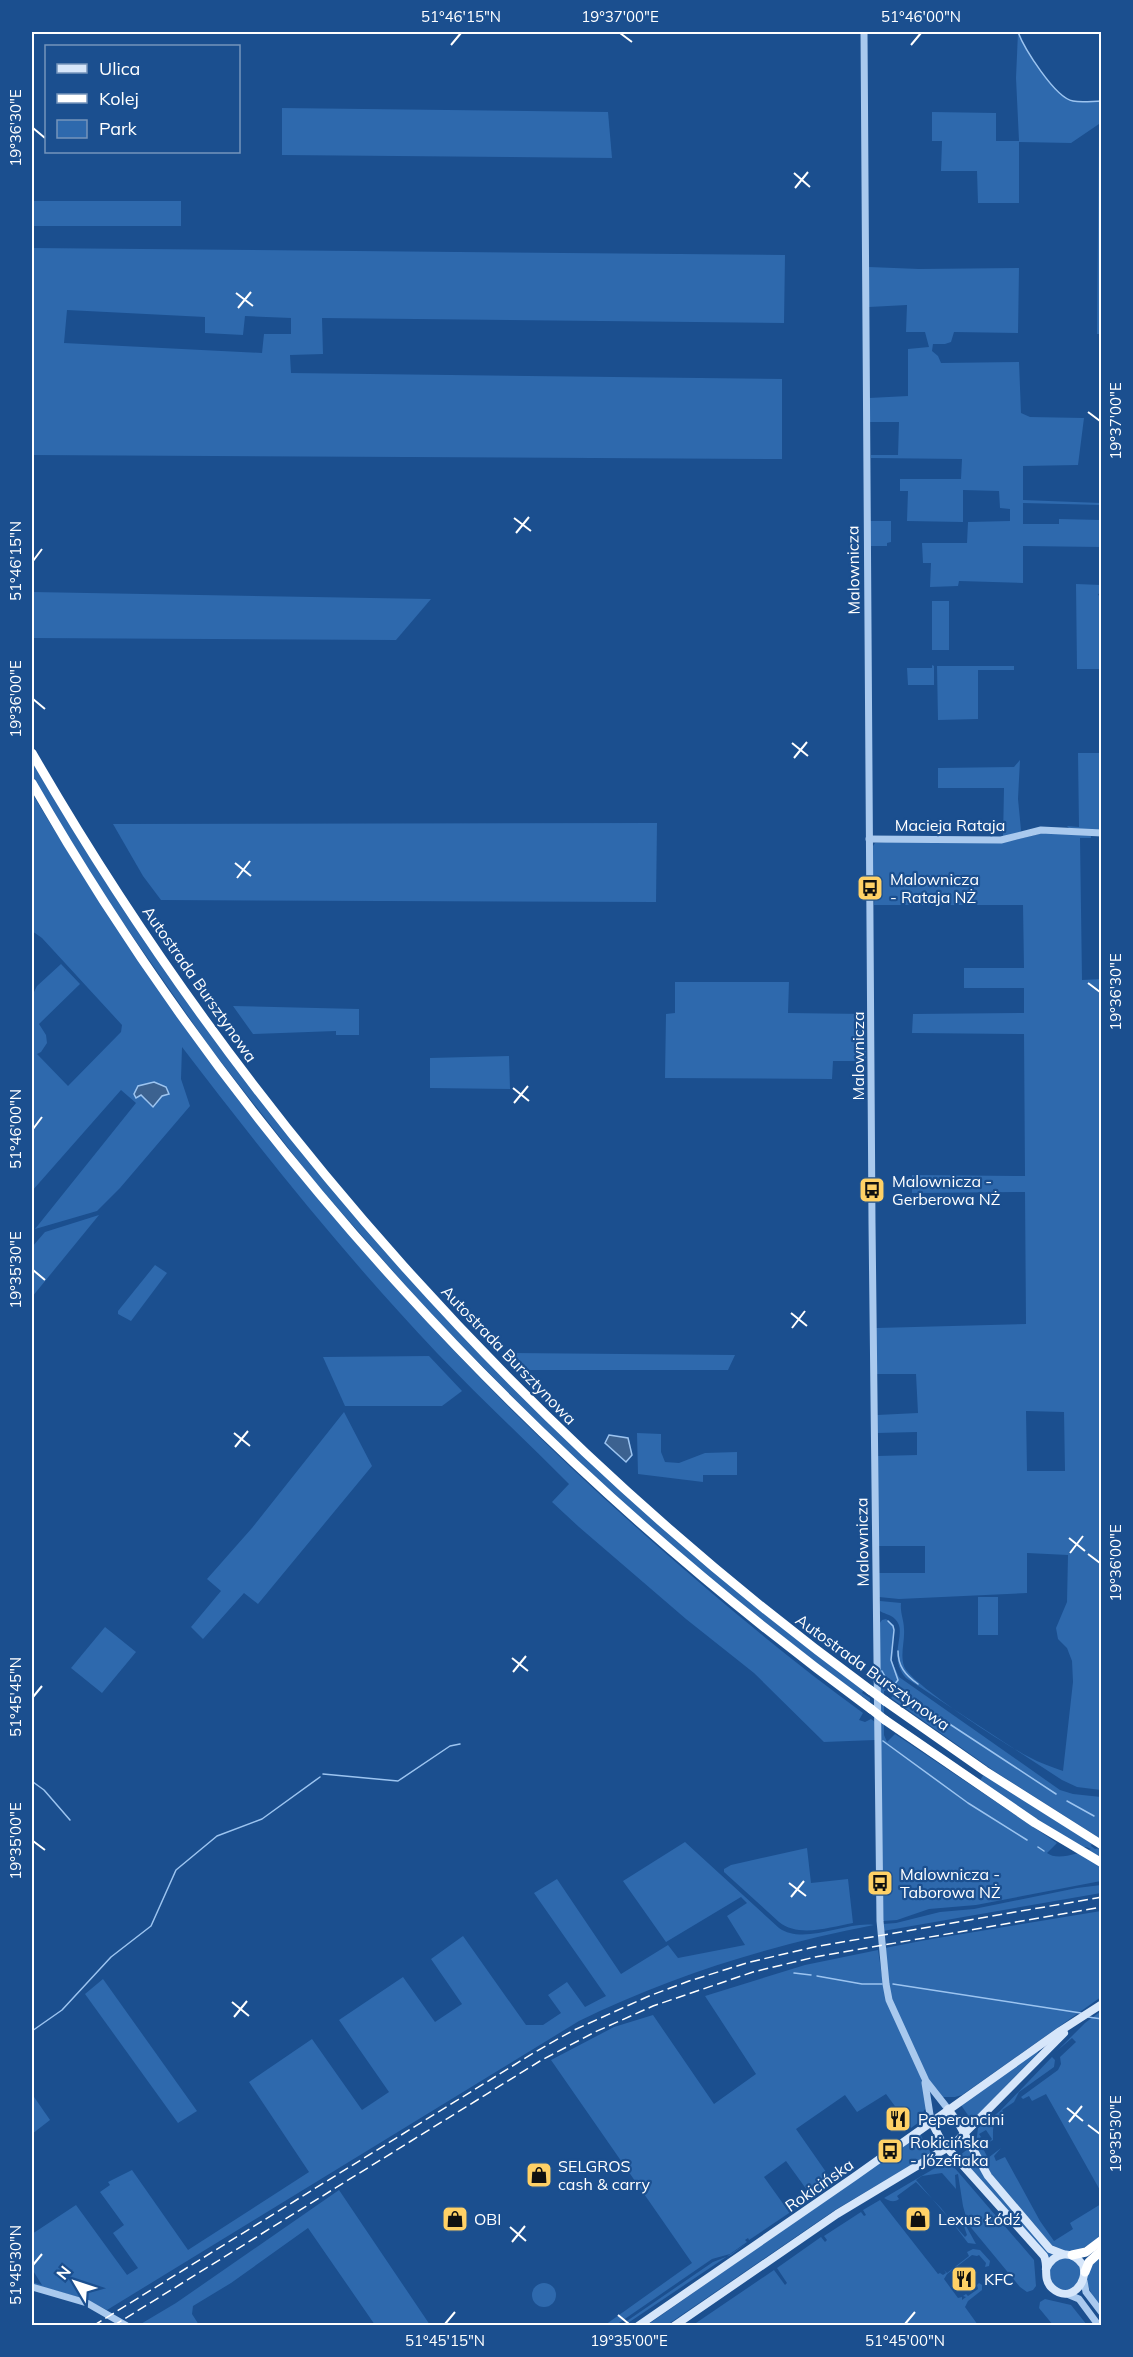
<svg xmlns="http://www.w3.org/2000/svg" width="1133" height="2357" viewBox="0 0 1133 2357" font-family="Mulish,sans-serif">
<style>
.green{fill:#2e69ad;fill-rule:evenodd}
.water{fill:#3c6290;stroke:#9cc4f0;stroke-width:1.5}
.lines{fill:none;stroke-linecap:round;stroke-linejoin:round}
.stream{stroke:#9cc4f0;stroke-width:1.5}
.tertiary{stroke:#a9c9ee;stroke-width:7}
.secondary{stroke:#d6e6fa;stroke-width:8}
.motorway{stroke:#fff;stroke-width:9}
.rail{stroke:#fff;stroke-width:1.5;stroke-dasharray:10 4.5;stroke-linecap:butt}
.motorway-bridge{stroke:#fff;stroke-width:9}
.ticks{fill:none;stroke:#fff;stroke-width:2}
.labels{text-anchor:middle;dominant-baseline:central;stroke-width:4.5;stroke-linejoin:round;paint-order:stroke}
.street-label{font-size:16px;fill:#fff;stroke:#1b4f8f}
.poi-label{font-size:16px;fill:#fff;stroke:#1b4f8f;text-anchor:start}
.neatline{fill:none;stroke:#fff;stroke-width:2}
.ticks-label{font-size:15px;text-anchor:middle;fill:#fff}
</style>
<rect width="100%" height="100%" fill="#1b4f8f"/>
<g class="green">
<path d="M1018 32C1024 48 1053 94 1070 100 1078 103 1090 101 1099 101V32H1101V334H1097L1099 124 1071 143 1019 142V203H978L977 171H941L942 141H932V112L996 113V141H1019L1016 78Z"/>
<path d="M282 108 608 112 612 158 282 155Z"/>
<rect x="32" y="201" width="149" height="25"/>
<path d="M32 248 785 255 784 323 322 318 323 354 290 355 291 373 782 379V459L32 455ZM67 310 205 317V333L243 335 245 316 291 318V334H264L262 353 64 343Z"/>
<path d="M869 267 919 269 1019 268 1018 333 954 332 951 342 945 344H933L932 351 938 356 941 363 1019 362 1021 413 1030 417 1084 418 1078 465 1023 466V500L1101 503V505L1023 503V524H1059V519L1101 520V547L1023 546V583L959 581 958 586 930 587 931 563H923L922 543H967L968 522 1010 521V509L1000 508 999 491 963 490V522L907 521 908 491H900V479H961L962 459 871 458V455H898L899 422H869V398L908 396V349L929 347 925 332H906L907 305 869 307Z"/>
<path d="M870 521H891V542L887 543V546H870Z"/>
<path d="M1076 584 1101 585V593L1098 594 1101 600V669H1077Z"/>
<path d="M32 592 431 599 396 640 32 638Z"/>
<rect x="932" y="601" width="17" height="49"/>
<path d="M932 665 934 666V685H908L907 668H932Z"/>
<path d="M937 666H1014V670H978V719L938 720Z"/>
<path d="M1078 753H1101V831L1070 829 1067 826 1079 827Z"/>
<path d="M32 759 90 856 247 1082 534 1408 864 1690 862 1693 870 1698V1702L862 1696 860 1698 677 1552 563 1448 426 1309 314 1181 211 1049 110 904 51 810 32 777Z"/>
<path d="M1020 760 1018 799 1021 830 1020 832 1003 838 1004 788H938V768L1014 767Z"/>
<path d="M32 793C200 1075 407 1326 654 1543 721 1602 790 1660 863 1713L859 1720 865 1722 871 1719 875 1722V1740L824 1742 754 1673 686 1619 579 1527 552 1502 569 1484C525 1440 480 1398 437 1353 345 1256 262 1152 182 1047L181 1079 190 1106 120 1188 97 1211 35 1229 136 1103 121 1090 32 1191V996L37 986 61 964 80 984 39 1024 46 1035 47 1043 41 1052 37 1054 68 1086 121 1032 122 1025 42 938 32 931Z"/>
<path d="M657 823 656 902 161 900 143 876 113 824Z"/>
<path d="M1043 833 1091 834V838H1080L1082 980 1102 979 1101 1790 1077 1787 1062 1780 906 1678C886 1655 909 1632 895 1619 890 1614 884 1614 878 1610L880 1601 901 1603C900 1613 904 1620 904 1629 905 1641 900 1654 904 1666 909 1683 1009 1747 1029 1757 1040 1763 1052 1767 1063 1771L1073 1682 1072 1661 1067 1648 1058 1639 1056 1628 1067 1602 1068 1555 1027 1553V1593L899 1599 879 1597 878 1573H925V1546H878L877 1456 917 1455V1432L877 1433V1415L918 1413 916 1374H876V1328L1026 1324 1025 1192 912 1193V1175L1025 1176 1024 1034 912 1033 913 1014 1024 1013V988H964V968H1024L1023 905H874L875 887 872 885 871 849 875 843 885 842 994 843 1015 840ZM1026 1411 1064 1412 1065 1471H1027Z"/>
<path d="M675 982H789L788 1013 865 1014 866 1061H833L832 1079 665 1078 666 1014 675 1013Z"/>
<path d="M233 1006 359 1009V1035H336V1031L253 1034Z"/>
<path d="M509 1056 510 1089 430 1088V1058Z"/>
<path d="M99 1215 32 1297V1247L45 1232Z"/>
<path d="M155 1265 167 1273 131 1321 118 1314V1311Z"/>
<path d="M512 1353 735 1355 728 1370H529Z"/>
<path d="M429 1356 462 1391 442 1406H345L323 1357Z"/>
<path d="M344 1412 372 1466 258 1604 244 1593 203 1639 191 1627 221 1591 207 1579 252 1528Z"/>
<path d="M637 1433 661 1434V1452L665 1462 679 1463 705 1453 737 1452V1475H703V1482L638 1474Z"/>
<rect x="978" y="1597" width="20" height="38"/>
<path d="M886 1619 894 1625 892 1662 899 1677 1060 1790 1073 1794 1101 1797V1839L994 1771 891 1698 897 1690 893 1688 884 1691V1735L887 1742 895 1734 1057 1843 1047 1853C1057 1861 1079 1853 1091 1849L1086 1847H1081L979 1782 984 1774 1092 1843 1091 1846 1095 1849 1101 1848V1881L976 1905 929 1909 897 1920 883 1921 879 1624 882 1620Z"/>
<path d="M105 1627 136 1652 102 1693 71 1668Z"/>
<path d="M685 1842 779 1928C804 1946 846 1921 874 1925 771 1945 673 1975 579 2021L107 2310 82 2298 32 2284V2282L42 2285 32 2269V2234L76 2205 127 2275 138 2268 113 2233 124 2225 100 2192 110 2185 108 2182 132 2170 188 2250 309 2172 249 2082 312 2039 362 2110 389 2092 339 2020 403 1977 435 2022 462 2004 431 1959 463 1936 526 2025H543L561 2013 548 1995 567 1982 585 2007 606 1996 534 1893 557 1879 621 1974 668 1945 678 1958 745 1945 727 1916 747 1903 741 1897 666 1942 623 1881Z"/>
<path d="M807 1848 811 1883 848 1879 853 1923C830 1927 799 1938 779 1922L724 1872V1869L731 1865Z"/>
<path d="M1101 1885V1893L883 1931V1924L896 1923 940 1912 974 1909 1077 1888Z"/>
<path d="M1101 1911V1997L962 2095 955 2097H942L927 2077 890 1996 885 1948 926 1940Z"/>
<path d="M878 1950 885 1995 921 2077 927 2109 924 2110 922 2120 911 2128 886 2094 857 2112 845 2095 796 2129 833 2182 812 2197 786 2161 764 2177 789 2212 798 2207 749 2240 748 2238 745 2240 747 2242 730 2254 712 2259 616 2325H605L692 2263 551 2060 614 2027 653 2015 714 2104 756 2074 705 1996 805 1965Z"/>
<path d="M103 1979 197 2111 178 2123 85 1994Z"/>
<path d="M1101 2011V2192L1046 2094 1032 2101 1029 2096 1023 2099 1021 2097 1058 2070 1061 2064 1060 2057 1076 2042 1072 2038 1057 2051 1085 2023Z"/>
<path d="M1037 2051 1038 2053 972 2121 961 2105Z"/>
<path d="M1052 2057 1055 2060 1054 2067 1019 2092 1014 2102 1002 2110 1004 2113C992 2120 993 2128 993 2140L989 2142 992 2139 986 2130 979 2134 981 2137 978 2139 988 2158 1001 2148 994 2156 996 2161 1005 2157 1040 2221 1054 2241 1073 2229 1070 2223 1101 2204V2235C1085 2248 1076 2256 1054 2248L995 2180 974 2146 976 2144 978 2128 1000 2111Z"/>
<path d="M32 2094 50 2120 32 2134Z"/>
<path d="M920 2134 931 2153 835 2210 667 2325 646 2326Z"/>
<path d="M969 2148 1053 2255 1048 2258 959 2156Z"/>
<path d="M942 2164 953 2166 1034 2260 1036 2286 1033 2290 1027 2292 1020 2287 968 2224 963 2206 958 2174 955 2175 956 2189 942 2173 922 2176 916 2180 965 2237 967 2235 960 2215 976 2244 968 2243 941 2208 916 2182 897 2196 899 2199C894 2203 889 2201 884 2198Z"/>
<path d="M339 2190 430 2325H375L308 2228 231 2283 193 2306 192 2314 199 2325H139L176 2303Z"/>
<path d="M880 2200 938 2274 940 2273 943 2275 946 2273 944 2270 947 2273 969 2256 967 2252 973 2249 980 2250 990 2261 989 2266 985 2267 986 2263 979 2255 977 2256 972 2255 947 2274 944 2279 958 2298 962 2297V2300L966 2297 963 2296 966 2294 968 2296 978 2289 977 2285 979 2283 982 2285V2290L968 2301 965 2307 978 2325H693L774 2270 785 2285 787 2283 777 2268 821 2237 825 2242 827 2240 824 2236 861 2212 864 2216 866 2215 863 2210Z"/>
<path d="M747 2243 625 2325H621L713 2262 731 2255Z"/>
<path d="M1101 2255V2308C1086 2288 1080 2274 1101 2255Z"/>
<circle cx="1065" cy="2274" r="16"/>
<circle cx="544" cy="2295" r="12"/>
<path d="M1045 2299 1071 2305 1087 2325H1053L1039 2308 1040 2302Z"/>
</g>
<g class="water">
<path d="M154 1082 166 1087 169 1094 162 1096 153 1107 141 1095 136 1098 134 1094 138 1086Z"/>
<path d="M609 1435 628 1438 632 1455 626 1462 605 1443Z"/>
</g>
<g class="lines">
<g class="stream">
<path d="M1018 32C1024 48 1055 98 1073 101 1082 103 1093 101 1102 101"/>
<path d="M888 1621 893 1626 894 1630 891 1660 898 1680 894 1685"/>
<path d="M898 1651C898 1666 905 1675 918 1684"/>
<path d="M882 1671 887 1680 910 1698 1056 1794"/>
<path d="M883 1741 968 1803 1027 1840"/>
<path d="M323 1774 398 1781 450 1746 460 1744"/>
<path d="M33 1782 44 1790 70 1820"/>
<path d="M1067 1801 1094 1816"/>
<path d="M1038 1847 1044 1851"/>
<path d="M794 1973 811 1975"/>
<path d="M817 1976 862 1984H882"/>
<path d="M893 1984 1081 2013"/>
<path d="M1088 2017 1102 2019"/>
<path d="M32 2031 62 2010 111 1957 151 1926 176 1870 217 1836 262 1819 320 1777"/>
</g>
<g class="tertiary">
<path d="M864 32 872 1223 880 1921 886 1984 889 2000 926 2081 948 2109"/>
<path d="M869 839 1001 840 1041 830 1102 833"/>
<path d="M925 2083 931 2121"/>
<path d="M1084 2281 1086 2292 1102 2313"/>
<path d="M32 2287 87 2303 127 2326"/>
<path d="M1067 2294 1079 2299 1099 2326"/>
</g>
<g class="secondary">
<path d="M948 2109 959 2124 988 2176 1050 2249 1063 2254"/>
<path d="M931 2121 942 2142 1044 2256C1049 2267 1042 2279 1052 2288 1070 2304 1089 2283 1083 2265 1072 2249 1054 2252 1046 2269"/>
<path d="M638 2326 854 2177 1060 2031 1102 2004"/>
<path d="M674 2326 837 2214 955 2143 1064 2033"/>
</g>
<g class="motorway">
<path d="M32 753C243 1119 530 1440 870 1690"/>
<path d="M32 783C240 1146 534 1462 871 1709"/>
<path d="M885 1701 985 1771 1102 1845"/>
<path d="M885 1720 1035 1823 1102 1863"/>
<path d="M1072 2255 1086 2252 1102 2240"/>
<path d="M1085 2272 1089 2262 1102 2250"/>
</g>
<g class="rail">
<path d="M93 2326 535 2052 572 2031 649 1996 689 1981 750 1962 814 1947 1102 1897"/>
<path d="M113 2326 540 2061 595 2032 653 2006 753 1972 815 1957 1102 1907"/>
</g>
<g class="motorway-bridge">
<path d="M870 1690 885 1701"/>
<path d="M871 1709 885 1720"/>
</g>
</g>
<path class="ticks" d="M620 33 632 42M451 45 461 33M911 45 921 33M33 128 45 138M794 173 810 187M795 188 808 172M236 293 253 306M238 308 251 292M1088 412 1100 421M514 518 531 531M516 533 529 517M33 561 42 549M33 699 45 709M792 743 808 756M794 758 807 742M235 863 251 876M237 878 250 861M1088 983 1100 992M513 1088 529 1101M514 1103 528 1086M33 1129 42 1117M33 1270 45 1280M791 1313 807 1326M792 1328 805 1311M234 1433 250 1446M235 1447 248 1431M1069 1538 1085 1551M1070 1553 1083 1536M1088 1554 1100 1563M512 1658 528 1671M513 1672 526 1656M33 1697 42 1686M33 1841 45 1850M789 1883 806 1896M791 1897 804 1881M232 2002 249 2016M234 2017 247 2001M1067 2108 1083 2121M1069 2122 1082 2106M1088 2125 1100 2134M510 2227 526 2241M512 2242 525 2226M33 2265 42 2254M618 2315 629 2324M445 2324 455 2312M905 2324 915 2312"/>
<defs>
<g id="bus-square" transform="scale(1.35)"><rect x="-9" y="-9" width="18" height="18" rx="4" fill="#ffd166" stroke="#1b4f8f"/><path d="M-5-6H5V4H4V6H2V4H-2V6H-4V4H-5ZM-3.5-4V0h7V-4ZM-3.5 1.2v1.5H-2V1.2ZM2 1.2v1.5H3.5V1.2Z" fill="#111"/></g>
<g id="restaurant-square" transform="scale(1.35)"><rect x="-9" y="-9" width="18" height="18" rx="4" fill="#ffd166" stroke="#1b4f8f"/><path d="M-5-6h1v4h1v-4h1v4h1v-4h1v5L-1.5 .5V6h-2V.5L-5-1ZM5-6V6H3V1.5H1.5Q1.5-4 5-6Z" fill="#111"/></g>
<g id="shop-square" transform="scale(1.35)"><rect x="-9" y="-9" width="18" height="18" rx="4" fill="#ffd166" stroke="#1b4f8f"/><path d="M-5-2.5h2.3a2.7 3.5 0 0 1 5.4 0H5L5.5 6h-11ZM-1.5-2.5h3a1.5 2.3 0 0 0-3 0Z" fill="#111"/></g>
</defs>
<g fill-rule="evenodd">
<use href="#bus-square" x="870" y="888"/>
<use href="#bus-square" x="872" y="1190"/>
<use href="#bus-square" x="880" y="1883"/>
<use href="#restaurant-square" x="898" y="2119"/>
<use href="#bus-square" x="890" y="2151"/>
<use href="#shop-square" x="539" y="2175"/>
<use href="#shop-square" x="455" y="2219"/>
<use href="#shop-square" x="918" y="2219"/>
<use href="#restaurant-square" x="964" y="2279"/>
</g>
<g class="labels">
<g class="street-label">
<text transform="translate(853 570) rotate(-91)">Malownicza</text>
<text x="950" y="825">Macieja Rataja</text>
<text transform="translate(200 984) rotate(55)">Autostrada Bursztynowa</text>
<text transform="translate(858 1056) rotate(-90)">Malownicza</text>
<text transform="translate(509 1355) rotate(46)">Autostrada Bursztynowa</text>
<text transform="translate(862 1542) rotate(-91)">Malownicza</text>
<text transform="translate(873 1672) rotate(36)">Autostrada Bursztynowa</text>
<text transform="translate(819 2185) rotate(-35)">Rokicińska</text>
</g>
<g class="poi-label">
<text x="890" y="879">Malownicza<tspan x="890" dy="18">- Rataja NŻ</tspan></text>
<text x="892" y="1181">Malownicza -<tspan x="892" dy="18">Gerberowa NŻ</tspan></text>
<text x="900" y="1874">Malownicza -<tspan x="900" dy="18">Taborowa NŻ</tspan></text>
<text x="918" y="2119">Peperoncini</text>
<text x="910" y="2142">Rokicińska<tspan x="910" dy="18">- Józefiaka</tspan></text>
<text x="558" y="2166">SELGROS<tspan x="558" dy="18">cash &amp; carry</tspan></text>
<text x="474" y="2219">OBI</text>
<text x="938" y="2219">Lexus Łódź</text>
<text x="984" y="2279">KFC</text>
</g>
</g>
<rect width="1133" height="2357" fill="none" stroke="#1b4f8f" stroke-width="66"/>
<rect x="45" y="45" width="195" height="108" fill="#1b4f8f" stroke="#7695bc" stroke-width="1.5"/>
<rect x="57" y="64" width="30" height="9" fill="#d6e6fa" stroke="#7695bc" stroke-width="1.5"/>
<text x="99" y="75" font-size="18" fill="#ffffff">Ulica</text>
<rect x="57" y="94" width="30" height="9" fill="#ffffff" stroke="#7695bc" stroke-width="1.5"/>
<text x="99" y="105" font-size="18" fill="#ffffff">Kolej</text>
<rect x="57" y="120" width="30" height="18" fill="#2e69ad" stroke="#7695bc" stroke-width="1.5"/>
<text x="99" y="135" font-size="18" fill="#ffffff">Park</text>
<g transform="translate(75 2282) rotate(309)" stroke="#1b4f8f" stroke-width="4.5" paint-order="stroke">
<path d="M0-4.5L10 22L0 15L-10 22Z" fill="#ffffff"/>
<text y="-9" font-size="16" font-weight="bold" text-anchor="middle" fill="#ffffff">N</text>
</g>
<rect x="33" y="33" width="1067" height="2291" class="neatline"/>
<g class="ticks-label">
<text x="461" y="22">51°46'15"N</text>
<text x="620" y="22">19°37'00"E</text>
<text x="921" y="22">51°46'00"N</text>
<text transform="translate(16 128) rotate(-90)" y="5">19°36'30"E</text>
<text transform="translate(1116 421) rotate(-90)" y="5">19°37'00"E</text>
<text transform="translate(16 561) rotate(-90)" y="5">51°46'15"N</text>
<text transform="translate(16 699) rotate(-90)" y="5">19°36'00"E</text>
<text transform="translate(1116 992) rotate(-90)" y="5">19°36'30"E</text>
<text transform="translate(16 1129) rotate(-90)" y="5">51°46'00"N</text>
<text transform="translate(16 1270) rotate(-90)" y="5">19°35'30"E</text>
<text transform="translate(1116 1563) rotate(-90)" y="5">19°36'00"E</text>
<text transform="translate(16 1697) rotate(-90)" y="5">51°45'45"N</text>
<text transform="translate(16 1841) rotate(-90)" y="5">19°35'00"E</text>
<text transform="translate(1116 2134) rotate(-90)" y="5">19°35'30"E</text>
<text transform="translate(16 2265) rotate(-90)" y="5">51°45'30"N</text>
<text x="445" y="2346">51°45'15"N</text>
<text x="629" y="2346">19°35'00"E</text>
<text x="905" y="2346">51°45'00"N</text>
</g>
</svg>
